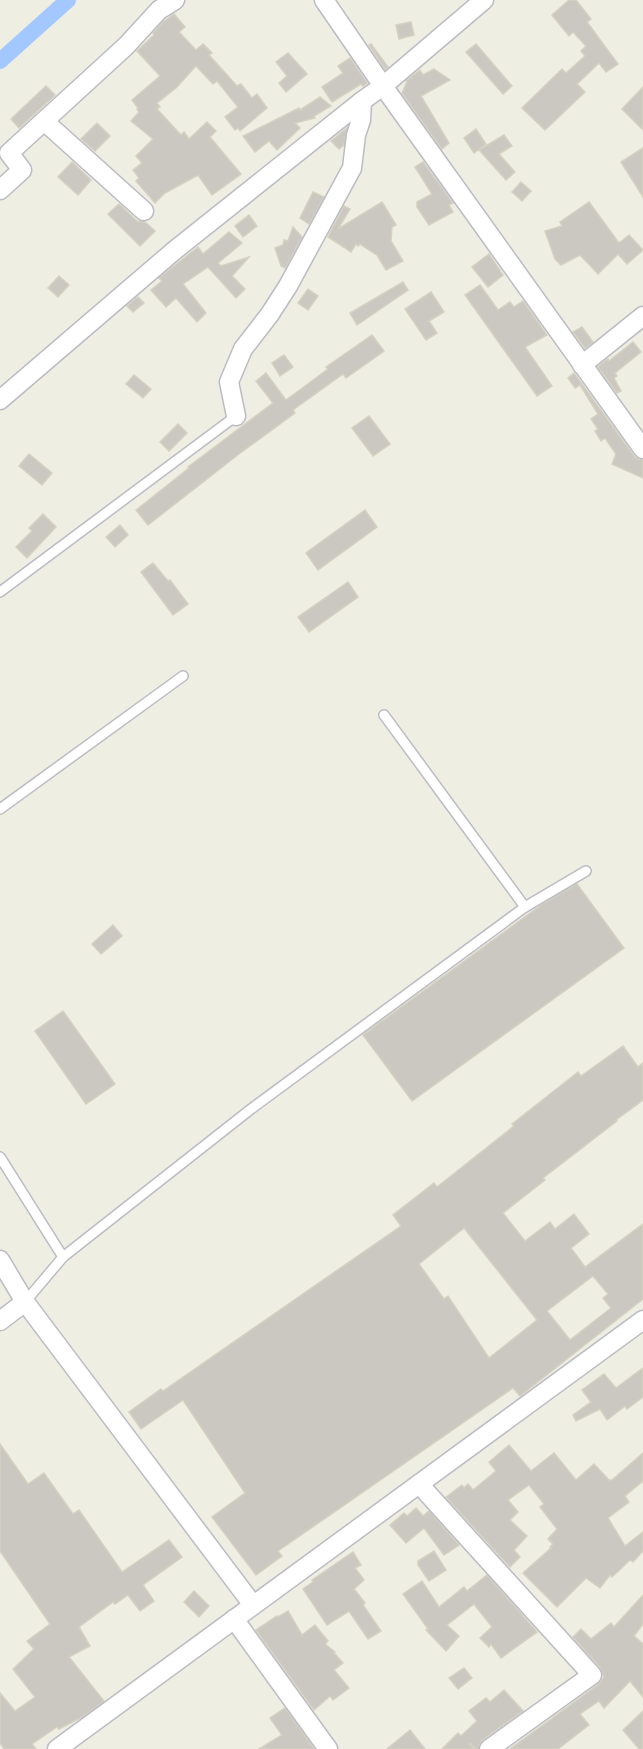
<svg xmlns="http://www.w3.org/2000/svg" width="643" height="1749" viewBox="0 0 643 1749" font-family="'Work Sans',sans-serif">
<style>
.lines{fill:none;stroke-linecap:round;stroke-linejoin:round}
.canal{stroke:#a3c7ff;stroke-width:16}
.building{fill:#cac8c0;stroke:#d4d1c1;stroke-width:1.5;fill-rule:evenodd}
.lane-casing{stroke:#bbbcc3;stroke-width:12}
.street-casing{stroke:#bbbcc3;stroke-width:21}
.lane{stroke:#fff;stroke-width:9}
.street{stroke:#fff;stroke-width:18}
</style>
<rect width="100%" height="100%" fill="#efeee3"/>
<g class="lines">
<path class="canal" d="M0 61 68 0"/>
</g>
<g class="building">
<path d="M569 0H576L591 19 587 22 618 64 606 72 599 63 577 84 585 92 545 130 522 108 562 69 566 73 585 56 581 51 586 46 573 32 569 36 552 15Z"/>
<path d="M174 14 185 27 179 32 196 50 203 44 212 53 209 55 237 86 241 84 252 98 257 94 267 108 240 131 238 128 235 130 225 117 238 107 217 81 213 84 196 66 176 88 157 103 160 107 157 109 181 135 184 132 189 139 207 122 216 131 210 137 241 174 212 195 198 175 165 193 155 203 136 181 139 178 133 170 142 163 136 156 153 139 131 121 139 112 137 109 138 108 132 100 160 76 137 51 154 35 153 33 163 22Z"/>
<path d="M411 22 414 35 399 39 396 25Z"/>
<path d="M371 44 388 67 385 69 369 45Z"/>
<path d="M476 44 512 86 503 94 466 52Z"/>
<path d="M288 53 307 74 286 92 279 83 287 76 276 62Z"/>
<path d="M350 58 367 83 363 86 361 84 332 102 322 87 343 73 338 66Z"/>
<path d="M434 69 450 80 421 96 449 143 442 149 402 93 407 82 406 81 420 70 423 75Z"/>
<path d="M46 86 55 95 19 128 11 119Z"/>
<path d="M643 87V130L622 109Z"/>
<path d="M320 97 331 106 314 116 315 118 295 123 300 128 277 150 269 141 255 152 243 136 299 108 300 110Z"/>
<path d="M97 123 110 136 95 151 81 139Z"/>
<path d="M347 128 344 145 339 149 331 141Z"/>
<path d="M476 129 486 144 474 153 464 138Z"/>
<path d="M504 135 512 146 499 154 515 172 506 180 479 150Z"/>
<path d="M643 148V197L621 162Z"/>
<path d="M72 162 91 180 78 195 58 177Z"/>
<path d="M423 162 453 203 449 205 453 212 429 225 417 207V202L432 194 415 167Z"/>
<path d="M521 182 531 191 522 201 512 192Z"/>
<path d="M313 192 324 197 309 224 300 218Z"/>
<path d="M382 202 396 225 392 227 391 241 403 261 386 270 377 255 360 244 358 246 356 244 351 252 328 237 344 206 350 209 338 229Z"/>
<path d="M589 202 619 243 629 235 643 250 627 264 618 254 598 274 580 255 561 265 555 259 545 231 562 226 560 222Z"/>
<path d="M119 204 138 222 139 221 145 222 155 231 140 246 108 214Z"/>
<path d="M249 215 257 226 243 237 235 226Z"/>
<path d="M293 227 302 237 285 268 281 266 275 248 283 245 284 240 288 241Z"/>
<path d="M229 232 242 243 218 263 221 266 249 257 232 276 245 289 236 298 208 267 183 284 206 313 197 322 176 298 166 307 151 290 162 281 159 278 198 247 203 254Z"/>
<path d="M489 254 503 275 488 287 472 267Z"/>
<path d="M59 276 69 285 58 297 48 288Z"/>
<path d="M403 282 408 290 357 325 350 313Z"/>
<path d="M480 285 498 310 510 302 514 307 523 301 547 335 525 347 552 386 537 396 465 295Z"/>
<path d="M308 289 318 296 308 310 298 303Z"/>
<path d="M431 292 444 312 429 321 437 333 426 340 405 309Z"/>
<path d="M138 297 144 303 133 312 127 306Z"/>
<path d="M582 327 593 342 585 348 573 332Z"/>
<path d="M372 335 384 351 346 378 343 374 293 410 295 413 239 454 148 525 136 510 189 468 188 467 273 403 256 381 266 373 286 400 328 369 326 367Z"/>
<path d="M633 342 641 352 615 373 617 376 614 378 621 391 617 393 598 367 608 359 609 361Z"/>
<path d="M284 355 293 367 280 376 272 363Z"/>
<path d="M574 373 634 456 638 459 643 460V478L612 464 616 454 605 438 601 441 595 431 598 429 591 419 598 414 580 385 575 388 568 378Z"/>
<path d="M134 375 151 389 143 398 126 384Z"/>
<path d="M369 416 390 444 373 456 352 428Z"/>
<path d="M178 424 187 433 169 451 160 442Z"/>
<path d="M29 454 52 473 42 485 19 466Z"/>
<path d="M365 510 377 527 318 570 306 553Z"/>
<path d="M43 514 56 527 27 558 16 547 32 531 29 528Z"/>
<path d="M120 525 128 535 115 547 106 537Z"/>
<path d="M153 563 168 581 170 580 188 604 173 615 141 572Z"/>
<path d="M348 582 358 597 309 632 298 617Z"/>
<path d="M577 884 624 948 412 1101 363 1035 544 903Z"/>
<path d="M113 925 122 936 101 954 92 944Z"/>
<path d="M63 1011 115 1084 86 1104 35 1031Z"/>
<path d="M623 1046 638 1067 643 1063V1100L616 1120 617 1121 543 1178 545 1180 503 1213 525 1241 550 1222 555 1229 574 1214 589 1234 571 1248 585 1267 643 1224V1299L520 1396 513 1388 278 1551 282 1556 256 1575 212 1517 245 1493 183 1400 141 1429 129 1412 161 1389 163 1391 401 1226 393 1215 434 1183 437 1187 514 1126 512 1124 578 1072 581 1076ZM464 1228 537 1320 489 1358 448 1296 444 1299 419 1264ZM593 1276 608 1294 603 1298 611 1308 570 1340 547 1311Z"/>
<path d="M643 1368V1397L627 1409 625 1406 607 1420 600 1409 576 1421 573 1415 591 1402 582 1390 604 1374 616 1388Z"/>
<path d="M0 1444 28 1484 44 1473 73 1514 79 1510 122 1572 169 1540 182 1557 143 1585 154 1601 140 1611 128 1595 115 1604 113 1602 79 1627 90 1646 69 1657 104 1701 82 1717 59 1729 57 1727 32 1744 36 1749H4L0 1743V1693L15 1711 35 1697 13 1669 34 1649 27 1641 50 1624 0 1551Z"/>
<path d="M509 1445 531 1471 554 1453 576 1480 594 1464 609 1480H612L643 1453V1481L625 1496 629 1502 608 1518 625 1546 643 1532V1551L633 1562 630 1560 612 1577 610 1575 600 1588 586 1578 557 1607 523 1573 551 1548 550 1547 553 1544 548 1539 557 1529 540 1507 544 1504 529 1485 508 1500 518 1512 510 1520 527 1536 514 1550 520 1557 510 1567 446 1497 462 1485 464 1488 468 1484 473 1490 496 1471 489 1462Z"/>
<path d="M416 1508 423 1516 429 1511 459 1545 444 1555 424 1528 406 1543 390 1525 404 1513 407 1516Z"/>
<path d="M434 1551 446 1570 429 1581 418 1565V1561Z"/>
<path d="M353 1552 361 1565 355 1568 364 1580 354 1589 365 1603 363 1605 381 1631 368 1639 349 1611 327 1625 303 1589 313 1582 312 1580Z"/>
<path d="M487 1575 537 1632 501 1658 491 1644 489 1647 480 1638 492 1627 474 1604 447 1625 459 1636 446 1651 426 1630 428 1629 403 1594 422 1581 439 1607 464 1587 467 1591Z"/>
<path d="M194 1591 209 1606 199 1617 184 1602Z"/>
<path d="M643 1595V1624L634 1636 643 1644V1697L630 1681 604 1708 599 1701 580 1714 589 1725 558 1749H510L599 1684 604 1677 600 1667 573 1637 581 1629 591 1639 611 1623 614 1627Z"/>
<path d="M288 1611 302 1635 315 1625 328 1641 325 1644 335 1652 334 1653 343 1663 334 1670 349 1688 333 1700 330 1696 314 1710 256 1630 277 1616 278 1617Z"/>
<path d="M464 1668 472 1678 458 1689 449 1678Z"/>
<path d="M504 1690 523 1711 482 1740 478 1749H476L470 1743 469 1744 474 1749H442L458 1733 461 1736 477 1721 469 1711 486 1698 490 1702Z"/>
<path d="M285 1708 314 1749H259L282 1735 270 1718Z"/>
<path d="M643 1711V1749H639L623 1730Z"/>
<path d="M410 1730 425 1749H387Z"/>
</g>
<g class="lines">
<g class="lane-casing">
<g id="lane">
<path d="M0 592 236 416"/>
<path d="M384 715 525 907"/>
<path d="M0 809 183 676"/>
<path d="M0 1157 63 1257"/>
<path d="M25 1302 63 1257 251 1109 525 907 586 871"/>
</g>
</g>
<g class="street-casing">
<g id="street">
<path d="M324 0 383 86 643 449"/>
<path d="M44 121 144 211"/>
<path d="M0 190 22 170 9 153 126 46 159 10 175 0"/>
<path d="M582 365 643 316"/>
<path d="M0 400 175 250 362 101 383 86 484 0"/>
<path d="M236 416 229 382 243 349 270 314 288 286 352 168 356 135 361 120 362 101"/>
<path d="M0 1260 25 1302"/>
<path d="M0 1321 25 1302 253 1605"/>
<path d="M419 1484 592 1675 489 1749"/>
<path d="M234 1619 328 1749"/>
<path d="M57 1749 643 1320"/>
</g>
</g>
<use href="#lane" class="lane"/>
<use href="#street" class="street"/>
</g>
</svg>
